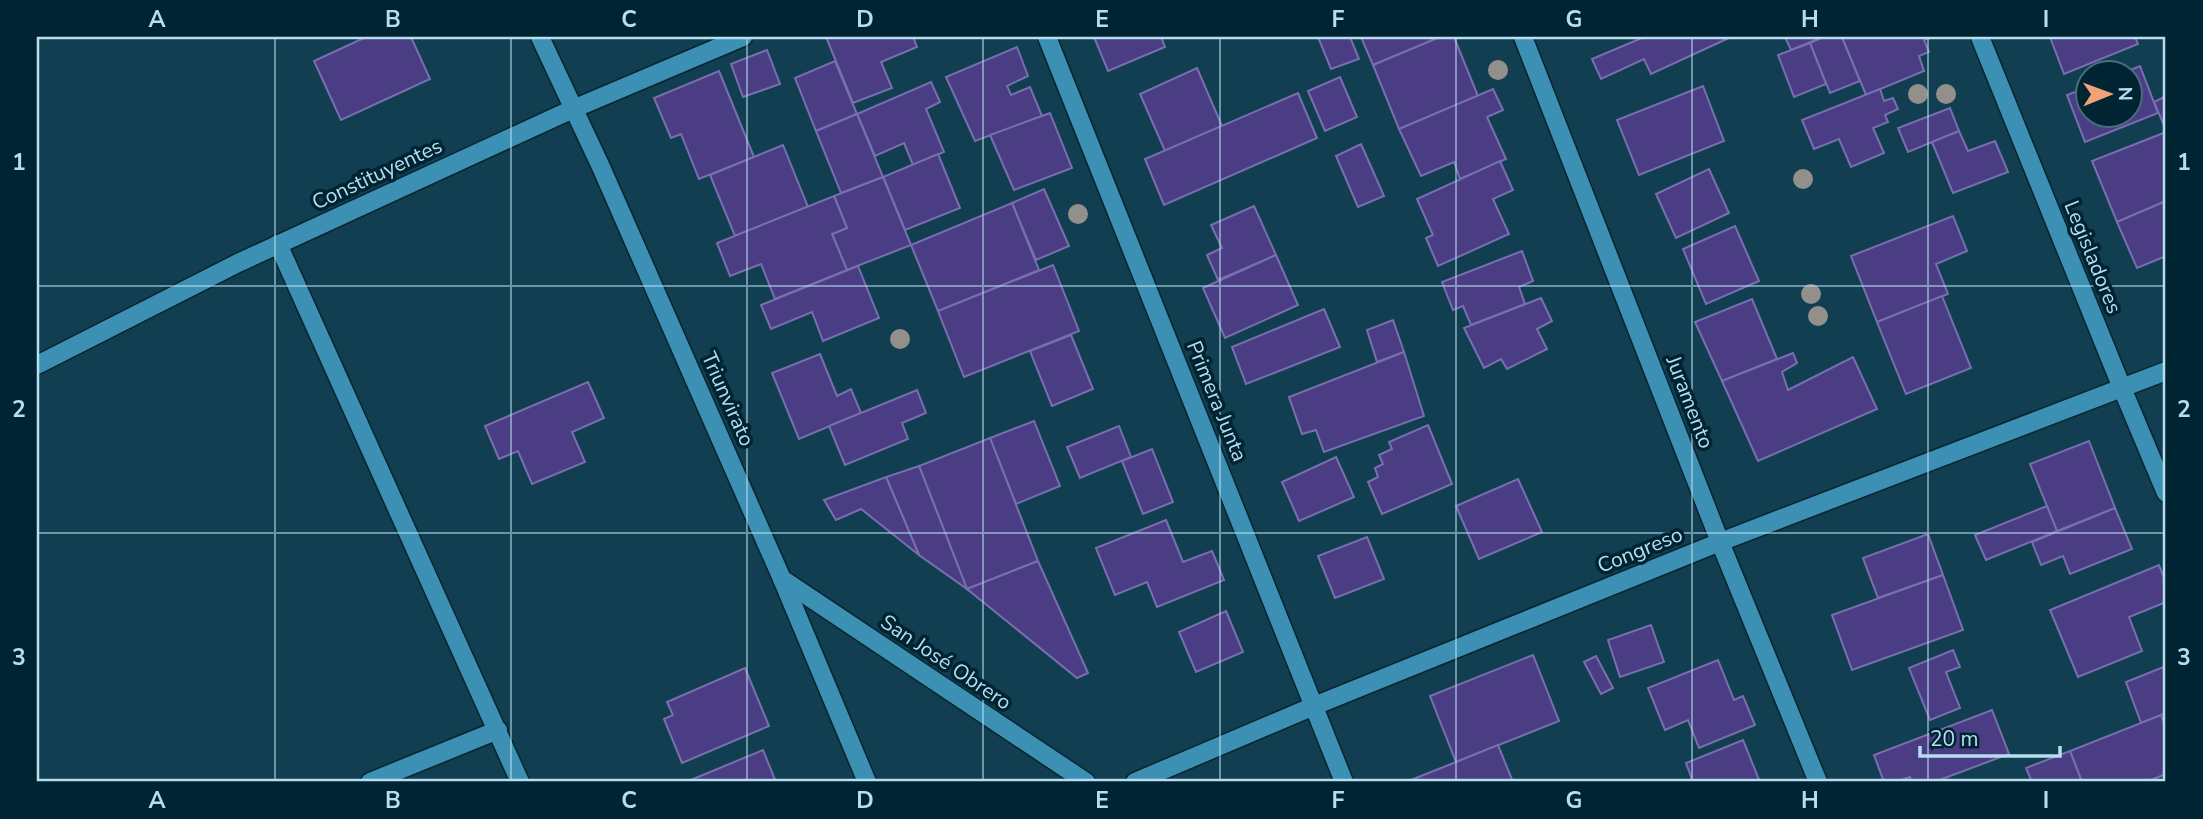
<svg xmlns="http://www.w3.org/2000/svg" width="2203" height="819" viewBox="0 0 2203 819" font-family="'Nunito Sans',sans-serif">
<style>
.building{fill:#4a3d84;stroke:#776fae;stroke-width:2}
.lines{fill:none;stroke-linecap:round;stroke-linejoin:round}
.minor-casing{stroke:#09242f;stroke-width:21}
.minor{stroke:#3c90b3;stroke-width:18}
.tree{fill:#93908c}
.grid{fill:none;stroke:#b7def0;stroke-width:2;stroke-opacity:0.55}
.labels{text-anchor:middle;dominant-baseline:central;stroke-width:7;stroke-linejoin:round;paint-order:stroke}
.street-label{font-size:21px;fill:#b7def0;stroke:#002432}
.neatline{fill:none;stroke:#b7def0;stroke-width:2.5}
.grid-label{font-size:23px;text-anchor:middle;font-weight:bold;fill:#b7def0}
</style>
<rect width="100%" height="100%" fill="#113f51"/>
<g class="building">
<path d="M366 37H411L430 79 341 120 314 61Z"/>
<path d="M826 37H913L917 47 881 62 892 88 853 103Z"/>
<path d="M1094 37H1161L1165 47 1108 71Z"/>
<path d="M1318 37H1350L1359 59 1331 69Z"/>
<path d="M1361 37H1440L1373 65Z"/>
<path d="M1440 37H1454L1478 96 1399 129 1373 65Z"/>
<path d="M1644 37H1731L1651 74 1644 59 1601 79 1592 59Z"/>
<path d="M1785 37H1823L1791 50Z"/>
<path d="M1823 37H1842L1860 81 1830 93 1810 43Z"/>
<path d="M1842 37H1933L1924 40 1929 52 1919 56 1924 71 1866 95Z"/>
<path d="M2050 37H2135L2138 44 2064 74Z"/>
<path d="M1810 43 1826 84 1794 97 1778 55Z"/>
<path d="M1017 47 1028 76 1007 86 1011 95 1030 87 1042 116 975 141 946 77Z"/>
<path d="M767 50 780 84 743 97 731 64Z"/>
<path d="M835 61 857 114 816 131 795 78Z"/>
<path d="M2140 66 2158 113 2085 142 2067 95 2088 87V116H2130V74H2121Z"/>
<path d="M1197 68 1222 126 1165 151 1140 94Z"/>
<path d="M719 71 754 157 699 179 681 134 671 138 654 98Z"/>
<path d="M1340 77 1357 117 1325 131 1308 91Z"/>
<path d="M931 82 940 102 926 109 944 152 913 165 904 143 875 156 857 114Z"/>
<path d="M1703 86 1724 141 1639 175 1617 120Z"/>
<path d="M1493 89 1503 110 1487 117 1506 159 1460 179 1454 162 1421 176 1399 129Z"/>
<path d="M1880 89 1884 101 1893 98 1898 109 1885 115 1888 122 1873 128 1884 153 1851 167 1839 139 1814 149 1802 120Z"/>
<path d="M1298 93 1317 138 1164 205 1145 159Z"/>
<path d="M2166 96V130L2154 102Z"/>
<path d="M1950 108 1959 131 1908 152 1898 128Z"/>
<path d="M1050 113 1072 168 1014 190 990 135Z"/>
<path d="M857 114 883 177 841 193 816 131Z"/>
<path d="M1959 131 1968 151 1995 141 2008 172 1953 193 1932 142Z"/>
<path d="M2166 132V201L2117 222 2092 161Z"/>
<path d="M1361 144 1384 196 1358 207 1336 156Z"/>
<path d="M783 145 808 207 735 236 710 175Z"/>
<path d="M938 154 960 208 905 230 883 177Z"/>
<path d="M1500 161 1513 190 1493 199 1509 234 1438 266 1426 238 1433 235 1417 199Z"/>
<path d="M1709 169 1729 213 1676 238 1656 194Z"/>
<path d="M883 177 911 245 847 270 832 234 847 228 834 196Z"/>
<path d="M1044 189 1069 246 1036 260 1012 203Z"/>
<path d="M834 196 847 228 832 234 847 270 775 299 761 264 730 276 717 243Z"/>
<path d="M2166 201V256L2137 268 2117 222Z"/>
<path d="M1012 203 1039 270 938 311 911 245Z"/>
<path d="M1254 206 1276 255 1218 280 1207 255 1222 248 1211 225Z"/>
<path d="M1953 216 1967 251 1936 264 1948 294 1877 322 1851 256Z"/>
<path d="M1735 226 1759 281 1706 304 1683 249Z"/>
<path d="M1522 251 1533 281 1519 287 1525 304 1471 325 1463 306 1453 310 1442 282Z"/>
<path d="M1276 255 1298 305 1225 338 1203 288Z"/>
<path d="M1053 265 1079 331 964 377 938 311Z"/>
<path d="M858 266 879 318 823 341 812 312 771 329 761 305Z"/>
<path d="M1942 296 1971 368 1906 394 1877 322Z"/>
<path d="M1541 298 1552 321 1537 329 1547 349 1507 369 1501 359 1484 368 1464 328Z"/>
<path d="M1752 299 1777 359 1722 381 1695 322Z"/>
<path d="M1324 309 1340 347 1246 384 1232 347Z"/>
<path d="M1393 320 1404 352 1377 362 1367 330Z"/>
<path d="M1071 335 1093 389 1052 406 1030 351Z"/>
<path d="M1404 352 1424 416 1324 452 1316 430 1302 434 1289 397Z"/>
<path d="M1793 353 1797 363 1782 372 1788 390 1853 357 1877 409 1758 461 1722 381Z"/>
<path d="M820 354 837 396 851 389 861 413 799 439 772 373Z"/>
<path d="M588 382 604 418 572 432 585 462 532 484 518 451 499 459 485 426Z"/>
<path d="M917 390 926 413 902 423 908 439 845 465 829 426Z"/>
<path d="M1034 421 1060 486 1016 504 990 438Z"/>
<path d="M1428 425 1452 484 1382 514 1368 482 1378 477 1375 468 1383 464 1379 455 1392 449 1389 442Z"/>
<path d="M1119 426 1131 457 1080 478 1067 447Z"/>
<path d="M990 438 1038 561 967 589 919 466Z"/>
<path d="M2089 441 2115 508 2057 531 2030 464Z"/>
<path d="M1152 449 1173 502 1143 514 1122 461Z"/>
<path d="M1336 457 1354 497 1299 521 1282 482Z"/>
<path d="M919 466 967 589 919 555 886 477Z"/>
<path d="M886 477 919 555 861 509 836 520 824 500Z"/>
<path d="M1518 479 1542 532 1479 559 1456 506Z"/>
<path d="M2047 506 2057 531 1986 560 1975 535Z"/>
<path d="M2115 508 2132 549 2070 574 2063 556 2041 565 2032 542Z"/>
<path d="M1166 520 1183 562 1212 551 1224 580 1157 607 1147 582 1115 595 1096 548Z"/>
<path d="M1928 534 1943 575 1878 598 1863 558Z"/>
<path d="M1367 537 1384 579 1335 598 1318 556Z"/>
<path d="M1038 561 1088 673 1077 678 967 589Z"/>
<path d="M2159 565 2166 583V602L2129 617 2142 651 2078 677 2050 610Z"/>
<path d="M1943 575 1963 630 1852 670 1832 615Z"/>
<path d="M1226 611 1243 652 1196 672 1179 632Z"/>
<path d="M1651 625 1664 662 1620 677 1608 640Z"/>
<path d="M1953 650 1960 667 1946 672 1960 708 1930 720 1909 668Z"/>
<path d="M1533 655 1559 721 1456 762 1430 696Z"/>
<path d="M1596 656 1613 688 1601 694 1584 662Z"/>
<path d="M1718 660 1734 700 1743 696 1755 725 1699 748 1688 720 1665 730 1648 688Z"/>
<path d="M2166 666V713L2141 723 2126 682Z"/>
<path d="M745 668 769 726 682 763 664 719 673 715 667 702Z"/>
<path d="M1992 710 2009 754 1934 782H1912L1910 777 1895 782H1884L1874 755Z"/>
<path d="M2161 715 2166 728V774L2146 782H2082L2070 751Z"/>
<path d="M1743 740 1760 782H1693L1686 763Z"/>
<path d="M1498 745 1513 782H1406L1456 762Z"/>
<path d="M763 750 776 782H686Z"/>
<path d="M2070 751 2082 782H2032L2026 768Z"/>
</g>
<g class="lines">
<g class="minor-casing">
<g id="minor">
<path d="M540 37 601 167 782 579 867 782"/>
<path d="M1047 37 1344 782"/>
<path d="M1523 37 1720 542 1818 782"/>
<path d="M1980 37 2122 388 2166 493"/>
<path d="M278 244 520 782"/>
<path d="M37 365 238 263 573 109 743 37"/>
<path d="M782 579 1086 782"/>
<path d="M370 782 498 730"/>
<path d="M1135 782 1314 706 1720 542 2166 371"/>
</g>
</g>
<use href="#minor" class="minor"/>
</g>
<g class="tree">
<circle cx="1498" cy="70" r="10"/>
<circle cx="1918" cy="94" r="10"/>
<circle cx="1946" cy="94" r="10"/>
<circle cx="1803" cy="179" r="10"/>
<circle cx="1078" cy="214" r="10"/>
<circle cx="1811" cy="294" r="10"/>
<circle cx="1818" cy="316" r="10"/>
<circle cx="900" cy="339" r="10"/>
</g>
<path class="grid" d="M275 37V782M511 37V782M747 37V782M983 37V782M1220 37V782M1456 37V782M1692 37V782M1928 37V782M37 286H2166M37 533H2166"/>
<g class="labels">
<g class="street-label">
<text transform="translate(377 174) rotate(-25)">Constituyentes</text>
<text transform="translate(2093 257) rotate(68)">Legisladores</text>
<text transform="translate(728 399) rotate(66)">Triunvirato</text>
<text transform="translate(1217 401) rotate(68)">Primera Junta</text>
<text transform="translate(1690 402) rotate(69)">Juramento</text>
<text transform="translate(1640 550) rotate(-22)">Congreso</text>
<text transform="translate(946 662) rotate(34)">San José Obrero</text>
</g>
</g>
<rect width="2203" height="819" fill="none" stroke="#002432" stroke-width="77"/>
<g transform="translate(2109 94) rotate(89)"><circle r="33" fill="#002432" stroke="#496e7e" stroke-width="2"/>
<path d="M0-5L12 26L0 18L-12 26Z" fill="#f0a279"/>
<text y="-10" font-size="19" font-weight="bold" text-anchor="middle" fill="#b7def0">N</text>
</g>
<path d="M1920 746v10h140v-10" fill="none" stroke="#b7def0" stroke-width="3.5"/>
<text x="1930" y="746" font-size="21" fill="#b7def0" stroke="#002432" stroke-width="5" paint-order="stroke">20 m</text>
<rect x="38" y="38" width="2126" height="742" class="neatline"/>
<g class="grid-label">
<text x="157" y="27">A</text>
<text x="393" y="27">B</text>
<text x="629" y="27">C</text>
<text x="865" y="27">D</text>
<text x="1102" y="27">E</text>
<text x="1338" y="27">F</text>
<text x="1574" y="27">G</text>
<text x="1810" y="27">H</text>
<text x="2046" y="27">I</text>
<text x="19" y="170">1</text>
<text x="2184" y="170">1</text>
<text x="19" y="417">2</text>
<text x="2184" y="417">2</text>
<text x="19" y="665">3</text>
<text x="2184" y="665">3</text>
<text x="157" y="808">A</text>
<text x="393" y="808">B</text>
<text x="629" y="808">C</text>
<text x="865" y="808">D</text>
<text x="1102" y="808">E</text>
<text x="1338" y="808">F</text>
<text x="1574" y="808">G</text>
<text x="1810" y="808">H</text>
<text x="2046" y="808">I</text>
</g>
</svg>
